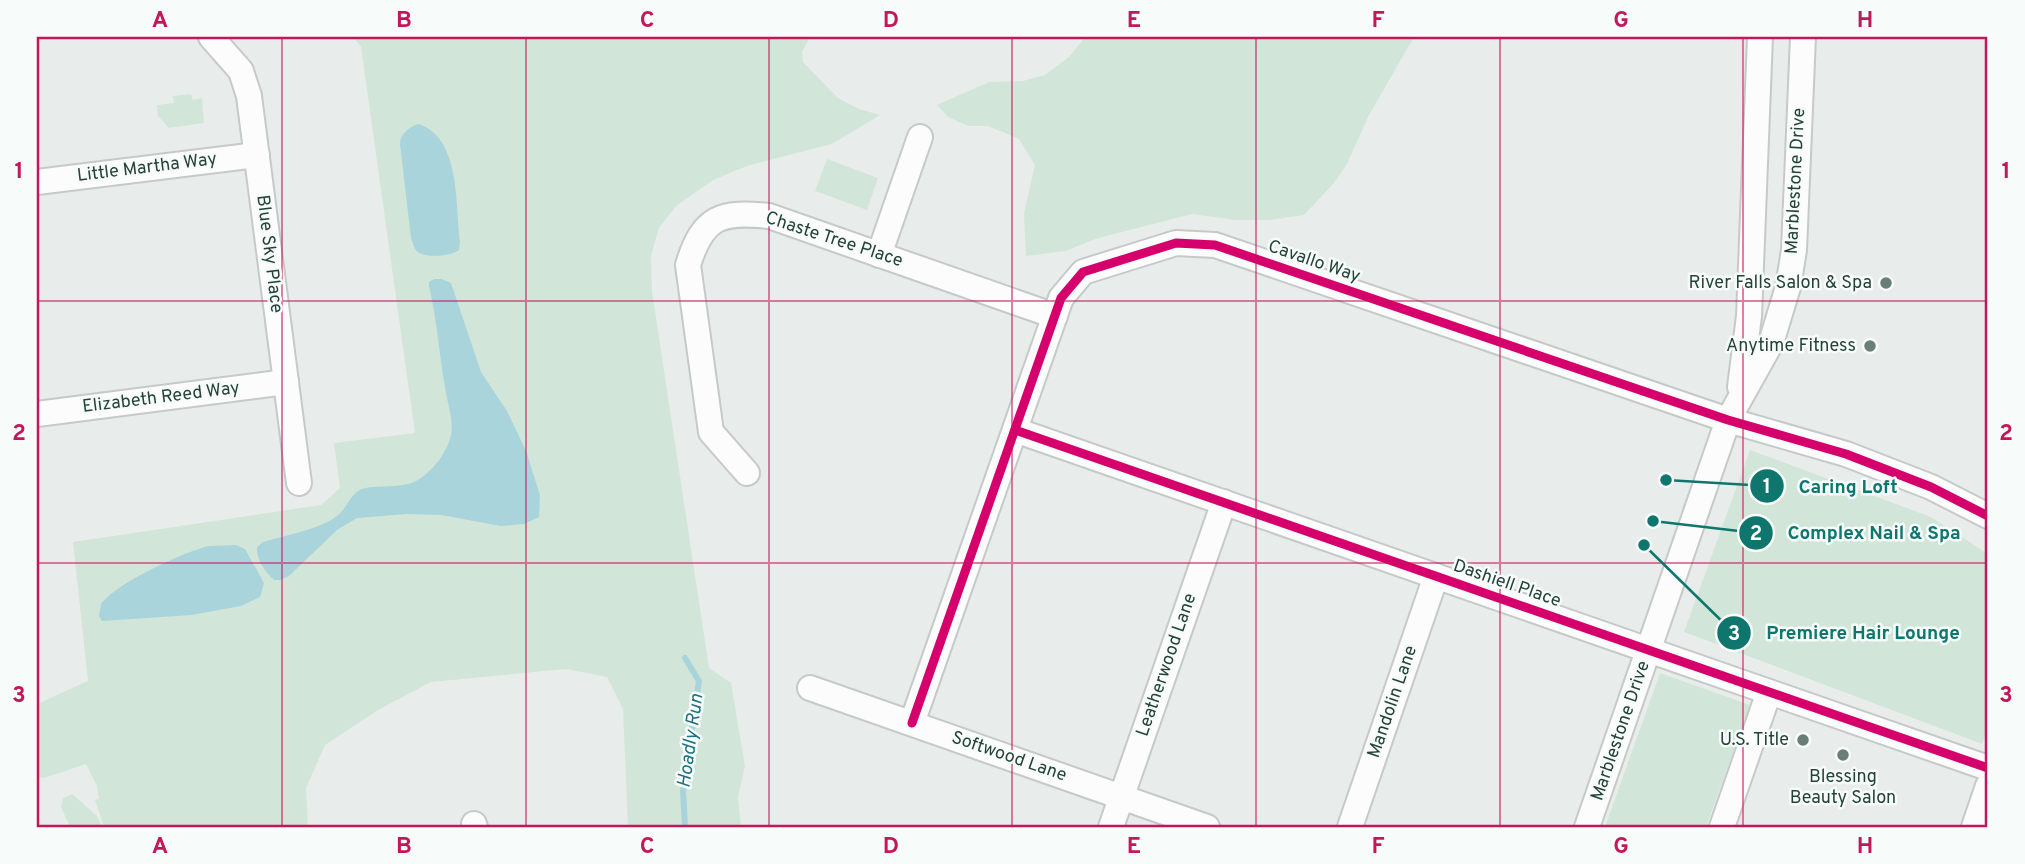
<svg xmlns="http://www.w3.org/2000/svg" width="2025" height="864" viewBox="0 0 2025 864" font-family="Overpass,sans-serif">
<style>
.green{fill:#d1e6d8}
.water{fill:#a9d4db}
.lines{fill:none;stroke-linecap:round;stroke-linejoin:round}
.stream{stroke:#a9d4db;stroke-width:6}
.street-casing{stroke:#c5cac8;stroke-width:28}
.street{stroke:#fcfcfc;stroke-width:24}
.cycleway-casing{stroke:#f7fbf9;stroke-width:13}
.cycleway{stroke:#d6006c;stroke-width:9}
.grid{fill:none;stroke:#c2185b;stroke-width:2;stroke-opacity:0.55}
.poi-dot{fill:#697e78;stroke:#f7fbf9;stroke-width:2.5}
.labels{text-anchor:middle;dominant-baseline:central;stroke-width:5;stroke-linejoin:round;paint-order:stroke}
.street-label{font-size:18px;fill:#24423a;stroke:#f7fbf9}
.poi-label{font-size:18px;fill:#24423a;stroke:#f7fbf9;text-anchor:end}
.water-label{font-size:19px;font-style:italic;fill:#1c6f80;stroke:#f7fbf9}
.leader{fill:none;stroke:#0f766e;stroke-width:2.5}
.callout-dot{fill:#0f766e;stroke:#f7fbf9;stroke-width:2.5}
.mark-label{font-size:21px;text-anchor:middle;font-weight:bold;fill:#fff}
.callout-label{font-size:19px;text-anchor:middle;font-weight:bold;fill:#0f766e;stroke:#f7fbf9;stroke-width:5;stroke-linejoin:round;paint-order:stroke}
.neatline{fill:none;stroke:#c2185b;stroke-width:2.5}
.grid-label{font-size:23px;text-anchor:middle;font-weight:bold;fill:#c2185b}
</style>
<rect width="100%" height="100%" fill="#e8edeb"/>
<g class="green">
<path d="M353 37H810L802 52 803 62 838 98 859 109 880 115 832 144 747 166 713 180 676 206 659 228 651 256 652 291 709 668 731 683 745 766 738 797 741 827H628L623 709 607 677 566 669 431 682 378 710 325 745 306 788 308 827H104L95 800 99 799 97 786 86 764 44 778 37 777V704L88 681 73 542 321 505 340 488 334 443 415 433 361 47Z"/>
<path d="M1085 37H1414L1369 115 1347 164 1334 183 1304 215 1270 220H1236L1192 214 1095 239 1066 251 1026 256 1024 213 1035 165 1019 139 988 126H968L948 117 937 105 989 82 1023 81 1045 75 1069 57Z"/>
<path d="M191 94 193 100 202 98 204 123 169 128 158 116 157 105 174 103 173 96Z"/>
<path d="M827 159 878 178 867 210 815 191Z"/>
<path d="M1750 450 1931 517 1988 554V729L1982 744 1684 632Z"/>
<path d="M1660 673 1750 705 1706 827H1605Z"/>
<path d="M72 794 97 816 102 827H70L61 807 63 798Z"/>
</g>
<g class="water">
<path d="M418 124C461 137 455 204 460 241L459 250C451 256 430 258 419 253 414 250 413 243 411 238L400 144C400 134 409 127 418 124Z"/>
<path d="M434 279H441L451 283 481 372 507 411 526 451 540 495 539 517 524 524 501 526 441 515 407 514 357 518 337 530 289 576 280 580H274C265 572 256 559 257 547L263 542C285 535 320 530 338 515 346 509 350 496 358 491 369 483 399 490 416 481 432 472 447 453 451 435 454 420 447 402 445 387 439 353 437 320 429 286V282Z"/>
<path d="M208 546 236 545 245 549 264 583 260 597 241 606 191 615 102 621 99 616 101 604C116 583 182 553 208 546Z"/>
</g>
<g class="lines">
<path class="stream" d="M685 827 683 791 699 681 685 658"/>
<g class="street-casing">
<g id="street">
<path d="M211 37 241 71 249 96 299 483"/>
<path d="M37 182 257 155"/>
<path d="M879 255 920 137"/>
<path d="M1740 387 1749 316 1760 37"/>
<path d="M37 414 286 382"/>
<path d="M1015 430 1988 768"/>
<path d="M747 473 711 432 688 265C703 216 721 211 769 216L1055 316"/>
<path d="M810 688 1207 827"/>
<path d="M912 723 1061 298 1083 272 1176 243 1215 245 1728 420 1846 454 1931 487 1988 516"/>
<path d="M474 824 475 827"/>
<path d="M1111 827 1224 502"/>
<path d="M1350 827 1436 576"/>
<path d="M1587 827 1728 420 1771 343 1788 287 1794 250 1803 37"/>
<path d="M1722 827 1769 692"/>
<path d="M1974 827 1988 786"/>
</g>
</g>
<use href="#street" class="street"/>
<g class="cycleway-casing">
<g id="cycleway">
<path d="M1015 430 1988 768"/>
<path d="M912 723 1061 298 1083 272 1176 243 1215 245 1728 420 1846 454 1931 487 1988 516"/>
</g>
</g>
<use href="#cycleway" class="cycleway"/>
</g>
<path class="grid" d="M282 37V827M526 37V827M769 37V827M1012 37V827M1256 37V827M1500 37V827M1743 37V827M37 301H1988M37 563H1988"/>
<g class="poi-dot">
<circle cx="1886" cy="283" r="7"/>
<circle cx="1870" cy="346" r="7"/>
<circle cx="1803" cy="740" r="7"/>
<circle cx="1843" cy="755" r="7"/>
</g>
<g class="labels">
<g class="street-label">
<text transform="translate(147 168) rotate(-7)">Little Martha Way</text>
<text transform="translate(1796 181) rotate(-87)">Marblestone Drive</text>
<text transform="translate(834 240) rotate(18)">Chaste Tree Place</text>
<text transform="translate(269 254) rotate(83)">Blue Sky Place</text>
<text transform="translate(1314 262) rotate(19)">Cavallo Way</text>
<text transform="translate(161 398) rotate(-7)">Elizabeth Reed Way</text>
<text transform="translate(1507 584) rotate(19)">Dashiell Place</text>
<text transform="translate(1167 665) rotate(-71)">Leatherwood Lane</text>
<text transform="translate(1393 702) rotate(-71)">Mandolin Lane</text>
<text transform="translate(1621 731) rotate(-71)">Marblestone Drive</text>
<text transform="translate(1009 757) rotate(19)">Softwood Lane</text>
</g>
<g class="poi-label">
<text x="1872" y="283">River Falls Salon &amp; Spa</text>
<text x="1856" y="346">Anytime Fitness</text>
<text x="1789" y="740">U.S. Title</text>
<text x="1843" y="777" text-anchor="middle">Blessing<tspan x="1843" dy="21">Beauty Salon</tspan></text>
</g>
<g class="water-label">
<text transform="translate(691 741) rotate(-82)">Hoadly Run</text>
</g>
</g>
<path class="leader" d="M1666 480L1767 486M1653 521L1756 533M1644 545L1734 633"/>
<g class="callout-dot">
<circle cx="1666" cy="480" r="7"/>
<circle cx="1653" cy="521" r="7"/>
<circle cx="1644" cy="545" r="7"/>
<circle cx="1767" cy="486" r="18"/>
<circle cx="1756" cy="533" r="18"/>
<circle cx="1734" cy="633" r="18"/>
</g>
<g class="mark-label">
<text x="1767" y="493">1</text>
<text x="1756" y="540">2</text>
<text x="1734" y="640">3</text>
</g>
<g class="callout-label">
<text x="1848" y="493">Caring Loft</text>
<text x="1874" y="539">Complex Nail &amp; Spa</text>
<text x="1863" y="639">Premiere Hair Lounge</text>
</g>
<rect width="2025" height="864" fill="none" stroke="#f7fbf9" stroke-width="77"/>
<rect x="38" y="38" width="1948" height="788" class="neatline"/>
<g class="grid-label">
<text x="160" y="27">A</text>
<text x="404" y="27">B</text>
<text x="647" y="27">C</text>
<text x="891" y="27">D</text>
<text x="1134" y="27">E</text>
<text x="1378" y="27">F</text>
<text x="1621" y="27">G</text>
<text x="1865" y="27">H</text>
<text x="19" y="178">1</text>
<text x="2006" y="178">1</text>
<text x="19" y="440">2</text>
<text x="2006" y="440">2</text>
<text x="19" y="702">3</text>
<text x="2006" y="702">3</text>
<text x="160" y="853">A</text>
<text x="404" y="853">B</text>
<text x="647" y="853">C</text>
<text x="891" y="853">D</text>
<text x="1134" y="853">E</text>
<text x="1378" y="853">F</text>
<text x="1621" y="853">G</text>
<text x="1865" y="853">H</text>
</g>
</svg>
